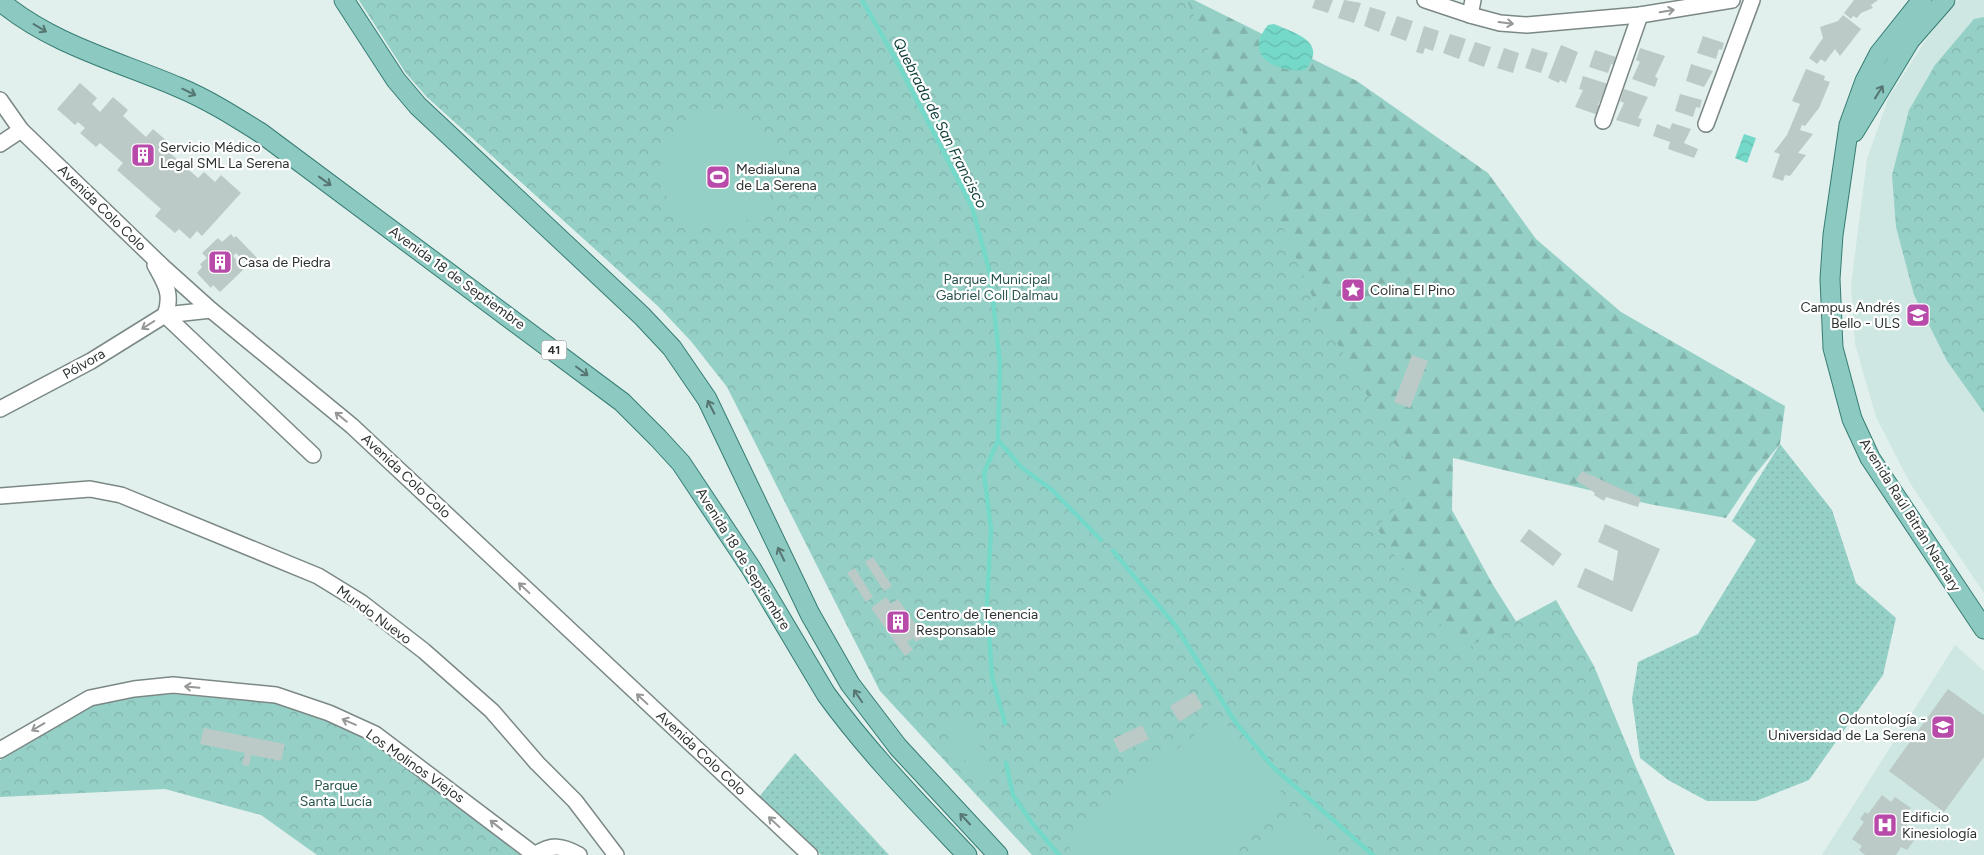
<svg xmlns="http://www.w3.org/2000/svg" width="1984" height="855" viewBox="0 0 1984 855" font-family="Figtree,sans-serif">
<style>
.built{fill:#cee7e2}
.grass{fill:url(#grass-dots)}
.forest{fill:url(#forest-firs)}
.park{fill:url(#park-crowns)}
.garden{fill:#95d0c6}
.water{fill:url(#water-waves)}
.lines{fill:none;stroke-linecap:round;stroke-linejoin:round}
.stream{stroke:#74d9c9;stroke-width:4.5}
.building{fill:#bbcac7}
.minor-casing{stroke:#7b8886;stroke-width:18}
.major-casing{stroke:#377d73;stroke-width:21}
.minor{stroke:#fff;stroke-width:15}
.major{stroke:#8bc9c1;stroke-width:19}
.oneway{stroke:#969898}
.oneway2{stroke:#577672}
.labels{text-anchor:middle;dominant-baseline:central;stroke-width:4.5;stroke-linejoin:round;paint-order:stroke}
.shield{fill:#fff;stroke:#6b706f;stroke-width:1}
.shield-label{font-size:12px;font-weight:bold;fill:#2c3231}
.poi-label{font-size:14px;fill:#2c3231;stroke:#fff;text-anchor:start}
.street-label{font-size:14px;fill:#2c3231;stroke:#fff}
.park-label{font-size:14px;fill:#2a564f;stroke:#fff}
.water-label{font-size:15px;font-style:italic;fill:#103f39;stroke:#fff}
</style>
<defs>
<pattern id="grass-dots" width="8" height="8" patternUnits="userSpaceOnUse" patternTransform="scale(1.25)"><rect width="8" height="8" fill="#95d0c6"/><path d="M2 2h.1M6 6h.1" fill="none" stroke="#81b3ab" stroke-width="1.8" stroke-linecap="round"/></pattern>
<pattern id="forest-firs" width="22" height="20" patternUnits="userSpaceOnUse" patternTransform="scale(1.25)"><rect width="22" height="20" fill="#95d0c6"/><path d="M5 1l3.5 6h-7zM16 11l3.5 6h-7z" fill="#81b3ab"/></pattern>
<pattern id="park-crowns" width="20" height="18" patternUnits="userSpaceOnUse" patternTransform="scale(1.25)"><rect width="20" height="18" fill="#95d0c6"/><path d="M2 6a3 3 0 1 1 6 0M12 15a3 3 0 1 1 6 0" fill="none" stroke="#81b3ab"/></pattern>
<pattern id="water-waves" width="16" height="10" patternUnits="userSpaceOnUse" patternTransform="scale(1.25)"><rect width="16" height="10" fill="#74d9c9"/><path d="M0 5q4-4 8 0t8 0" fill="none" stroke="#65bbad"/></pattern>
</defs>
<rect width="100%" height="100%" fill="#e1f0ed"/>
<g class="built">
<path d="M1958 0H1984V593L1910 483 1876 417 1855 344 1851 285 1867 159 1889 97 1927 38Z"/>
<path d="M1955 645 1984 671V855H1822Z"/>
</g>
<g class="grass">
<path d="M1780 444 1832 510 1856 583 1896 618 1883 675 1809 780 1756 801H1707L1668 780 1640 758 1632 699 1638 662 1698 634 1756 540 1732 521Z"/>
<path d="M795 753 889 855H821L759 797Z"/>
</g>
<path class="forest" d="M359 0H1194L1357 81 1488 173 1536 239 1621 312 1785 406 1780 444 1754 476 1726 518 1649 504 1453 458 1452 510 1493 585 1538 656 1644 801 690 340 658 306 427 97 406 73Z"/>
<g class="park">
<path d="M359 0H1187L1318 310 1419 485 1376 527 1459 652 1556 600 1594 666 1635 765 1675 855H1032L880 691 727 387 690 340 658 306 427 97 406 73Z"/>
<path d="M1984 17V413L1947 361 1914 295 1896 227 1892 175 1909 110 1935 65 1974 19Z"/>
<path d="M173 694 274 703 326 721 371 741 521 855H317L261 815 165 789 0 797V760L92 706 135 697Z"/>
</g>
<g class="garden">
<circle cx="718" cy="170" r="58"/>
<path d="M1219 715 1291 804 1228 855H1075L1064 841Z"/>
<path d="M961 719 973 726V739L980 746 991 786H977L963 755 952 750 944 723Z"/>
<path d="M1300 811 1336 855H1247Z"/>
</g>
<g class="water">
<path d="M1274 24C1295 33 1329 42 1305 70 1276 72 1242 57 1268 25Z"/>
<path d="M1744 134 1756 138 1747 163 1735 158Z"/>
</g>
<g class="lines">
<g class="stream">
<path d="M862 0 895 58 972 207 990 273 1000 364 998 440 984 473 991 529 987 604 992 677 1005 723"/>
<path d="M998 440 1021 467 1052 490 1101 540"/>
<path d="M1113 551 1175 625 1236 723 1273 767 1373 855"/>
<path d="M1006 763 1013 795 1032 823 1059 855"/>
</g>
</g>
<g class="building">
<path d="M1315 0H1333L1328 13 1312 8Z"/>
<path d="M1344 0 1361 3 1354 23 1338 18Z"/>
<path d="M1854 0H1878L1871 5 1873 8 1861 13 1857 18 1853 16 1851 19 1844 13Z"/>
<path d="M1370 7 1386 12 1379 32 1364 26Z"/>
<path d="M1843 15 1861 29 1840 56 1835 49 1825 62 1821 59 1817 64 1809 58 1823 38 1820 27 1838 21Z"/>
<path d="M1397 16 1413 21 1406 41 1390 35Z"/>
<path d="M1424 26 1439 31 1433 51 1425 48 1423 54 1416 52Z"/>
<path d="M1450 34 1466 39 1459 59 1443 53Z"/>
<path d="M1703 36 1724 43 1722 50 1719 49 1716 59 1697 53Z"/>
<path d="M1475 42 1491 47 1484 67 1468 61Z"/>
<path d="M1561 45 1578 52 1566 83 1560 80 1559 83 1548 78Z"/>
<path d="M1504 48 1519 53 1513 73 1497 68Z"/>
<path d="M1532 48 1548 53 1541 73 1525 68Z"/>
<path d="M1640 48 1665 56 1655 77 1658 78 1655 87 1632 79 1640 62 1636 60Z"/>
<path d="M1595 50 1616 57 1614 65 1611 64 1608 73 1589 67Z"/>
<path d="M1691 64 1713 71 1704 87 1686 81Z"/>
<path d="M1806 69 1825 76 1824 80 1830 82 1819 108 1805 126 1802 125 1800 130 1813 134 1798 153 1806 155 1790 176 1785 175 1783 181 1772 177 1780 154 1774 152 1787 135 1800 104 1792 101Z"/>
<path d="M1583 76 1608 84 1598 105 1601 106 1598 115 1575 107 1583 90 1579 89Z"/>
<path d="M80 83 97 98 92 104 100 112 113 97 128 110 123 116 146 137 153 129 168 142 163 147 198 178 204 172 215 182 221 175 241 193 202 236 197 231 190 239 179 229 175 233 155 216 161 209 117 170 123 163 100 143 96 147 80 133 85 128 78 122 75 125 57 109Z"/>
<path d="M1624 89 1648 97 1638 118 1642 119 1639 127 1616 120 1624 103 1620 101Z"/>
<path d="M1680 94 1702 100 1700 108 1696 107 1693 117 1675 111Z"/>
<path d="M1672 123 1691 129 1684 143 1698 149 1694 158 1668 149 1670 142 1653 136 1657 124 1670 129Z"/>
<path d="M231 234 234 238 236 236 258 259 250 267 236 253 233 256 229 251 244 269 220 292 213 285 211 288 197 273 202 267 200 264 207 258 202 253 218 238 222 242Z"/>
<path d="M1412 355 1428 361 1410 408 1394 402Z"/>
<path d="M1582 471 1641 498 1638 507 1606 497 1604 501 1594 495 1595 493 1576 480Z"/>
<path d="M1605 524 1660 549 1632 612 1577 587 1585 568 1613 581 1618 551 1598 542Z"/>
<path d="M1529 529 1562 554 1553 566 1520 541Z"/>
<path d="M873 557 892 586 884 591 865 562Z"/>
<path d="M855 568 873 597 866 602 847 573Z"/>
<path d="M886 597 891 604 898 599 924 637 916 642 913 638 907 642 913 650 905 656 871 608Z"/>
<path d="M1948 689 1984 715V757L1944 812 1889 771Z"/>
<path d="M1194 692 1203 707 1179 722 1170 706Z"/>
<path d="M1142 725 1149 739 1120 753 1113 739Z"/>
<path d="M204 728 285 744 281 761 251 755 249 766 242 765 245 753 200 744Z"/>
<path d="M1882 795 1891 802 1895 797 1911 808 1903 819 1909 823 1906 826 1918 835 1907 850 1901 847 1896 855H1865L1859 850 1862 846 1852 839 1864 822 1860 819 1865 812 1868 814Z"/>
</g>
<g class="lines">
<g class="minor-casing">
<g id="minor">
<path d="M1425 0 1470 15 1500 23 1527 25 1640 15 1732 0"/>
<path d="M1470 15 1473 0"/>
<path d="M0 100 21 130 162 266 211 310 352 426 810 855"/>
<path d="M1603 121 1640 15"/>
<path d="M1706 124 1752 0"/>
<path d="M0 144 21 130"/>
<path d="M155 265C165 283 173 294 165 315L313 455"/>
<path d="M0 409 91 361 165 315 211 310"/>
<path d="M0 496 90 489 121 495 318 576 362 603 424 651 492 711 537 763 575 801 616 855"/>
<path d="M0 750 90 698 134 689 173 685 276 695 329 713 375 734 535 855"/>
<path d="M535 855C551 844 562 845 579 855"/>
</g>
</g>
<g class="major-casing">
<g id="major">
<path d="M344 0 396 80 418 106 642 316 672 348 707 399 810 614 850 684 898 747 998 855"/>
<path d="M1922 0 1879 54 1865 81 1849 125 1833 235 1830 279 1833 348 1852 419 1870 458 1984 629"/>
<path d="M0 1C51 44 117 61 178 87 207 99 234 116 261 133L622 402 658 438 681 463 751 568 826 694C868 752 918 803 967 855"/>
<path d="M1854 132 1910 40 1945 0"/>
</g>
</g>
<use href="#minor" class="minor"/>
<use href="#major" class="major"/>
</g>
<defs><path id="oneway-shaft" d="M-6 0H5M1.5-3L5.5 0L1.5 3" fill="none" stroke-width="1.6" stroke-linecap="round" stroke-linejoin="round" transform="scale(1.25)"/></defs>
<g class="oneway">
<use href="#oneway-shaft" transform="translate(1667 11) rotate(-9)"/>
<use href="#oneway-shaft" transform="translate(1506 23) rotate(7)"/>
<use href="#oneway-shaft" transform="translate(148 325) rotate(148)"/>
<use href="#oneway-shaft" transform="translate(341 417) rotate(-141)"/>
<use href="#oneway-shaft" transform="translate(524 588) rotate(-137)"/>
<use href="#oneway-shaft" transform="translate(192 687) rotate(-175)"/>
<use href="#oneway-shaft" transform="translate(642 699) rotate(-137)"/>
<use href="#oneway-shaft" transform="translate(349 722) rotate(-157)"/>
<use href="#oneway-shaft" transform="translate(38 727) rotate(149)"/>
<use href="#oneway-shaft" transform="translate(774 822) rotate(-137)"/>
<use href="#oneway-shaft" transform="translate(496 825) rotate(-142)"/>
</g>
<g class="oneway2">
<use href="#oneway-shaft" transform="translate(40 28) rotate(31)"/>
<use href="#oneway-shaft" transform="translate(189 92) rotate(26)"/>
<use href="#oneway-shaft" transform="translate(1879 92) rotate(-58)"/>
<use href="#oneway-shaft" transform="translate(325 181) rotate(36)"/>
<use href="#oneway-shaft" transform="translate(582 371) rotate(37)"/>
<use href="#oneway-shaft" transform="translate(711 407) rotate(-117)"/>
<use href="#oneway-shaft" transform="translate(781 554) rotate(-116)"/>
<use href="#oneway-shaft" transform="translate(858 696) rotate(-124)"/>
<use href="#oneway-shaft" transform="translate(965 819) rotate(-133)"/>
</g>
<defs>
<g id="building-square" transform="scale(1.25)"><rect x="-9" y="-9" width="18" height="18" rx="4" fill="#b84baa" stroke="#fff"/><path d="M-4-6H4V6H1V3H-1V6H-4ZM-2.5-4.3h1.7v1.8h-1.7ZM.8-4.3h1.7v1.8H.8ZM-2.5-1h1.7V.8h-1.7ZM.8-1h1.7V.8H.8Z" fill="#fff"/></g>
<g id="stadium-square" transform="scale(1.25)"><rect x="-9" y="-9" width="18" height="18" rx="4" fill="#b84baa" stroke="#fff"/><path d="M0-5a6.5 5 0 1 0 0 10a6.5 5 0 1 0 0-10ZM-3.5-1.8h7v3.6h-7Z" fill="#fff"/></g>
<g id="sight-square" transform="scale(1.25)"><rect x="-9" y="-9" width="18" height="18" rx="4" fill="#b84baa" stroke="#fff"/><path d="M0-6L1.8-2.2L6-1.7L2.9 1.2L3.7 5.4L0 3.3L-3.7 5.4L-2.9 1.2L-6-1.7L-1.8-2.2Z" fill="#fff"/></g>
<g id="university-square" transform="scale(1.25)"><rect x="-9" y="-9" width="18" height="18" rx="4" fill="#b84baa" stroke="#fff"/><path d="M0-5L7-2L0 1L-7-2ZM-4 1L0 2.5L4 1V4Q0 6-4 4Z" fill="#fff"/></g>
<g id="hospital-square" transform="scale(1.25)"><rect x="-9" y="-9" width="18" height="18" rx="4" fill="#b84baa" stroke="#fff"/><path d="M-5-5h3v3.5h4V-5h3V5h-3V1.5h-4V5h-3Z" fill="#fff"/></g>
</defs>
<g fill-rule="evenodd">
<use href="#building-square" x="143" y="155"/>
<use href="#stadium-square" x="718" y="177"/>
<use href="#building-square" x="220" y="262"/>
<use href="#sight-square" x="1353" y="290"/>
<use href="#university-square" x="1918" y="315"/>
<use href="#building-square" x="898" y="622"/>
<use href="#university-square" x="1943" y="727"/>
<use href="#hospital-square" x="1885" y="825"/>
</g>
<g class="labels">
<rect class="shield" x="541.5" y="340.5" width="25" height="19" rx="4"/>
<g class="shield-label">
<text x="554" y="350">41</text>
</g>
<g class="poi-label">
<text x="160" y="147">Servicio Médico<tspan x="160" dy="16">Legal SML La Serena</tspan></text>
<text x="736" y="169">Medialuna<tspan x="736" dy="16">de La Serena</tspan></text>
<text x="238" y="262">Casa de Piedra</text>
<text x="1370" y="290">Colina El Pino</text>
<text x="1900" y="307" text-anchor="end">Campus Andrés<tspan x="1900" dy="16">Bello - ULS</tspan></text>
<text x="916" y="614">Centro de Tenencia<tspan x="916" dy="16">Responsable</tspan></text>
<text x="1926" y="719" text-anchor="end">Odontología -<tspan x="1926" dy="16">Universidad de La Serena</tspan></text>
<text x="1902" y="817">Edificio<tspan x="1902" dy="16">Kinesiología</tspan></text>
</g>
<g class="street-label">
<text transform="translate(102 208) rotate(44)">Avenida Colo Colo</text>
<text transform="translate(457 278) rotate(36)">Avenida 18 de Septiembre</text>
<text transform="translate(84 364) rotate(-30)">Pólvora</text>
<text transform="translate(406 476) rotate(43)">Avenida Colo Colo</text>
<text transform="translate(1910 515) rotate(58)">Avenida Raúl Bitrán Nachary</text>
<text transform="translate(743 559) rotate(58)">Avenida 18 de Septiembre</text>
<text transform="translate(374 615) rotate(36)">Mundo Nuevo</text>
<text transform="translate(701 753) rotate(43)">Avenida Colo Colo</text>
<text transform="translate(415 766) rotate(35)">Los Molinos Viejos</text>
</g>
<g class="park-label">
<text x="997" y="279">Parque Municipal<tspan x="997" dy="16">Gabriel Coll Dalmau</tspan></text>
<text x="336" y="785">Parque<tspan x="336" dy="16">Santa Lucía</tspan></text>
</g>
<g class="water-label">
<text transform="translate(940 123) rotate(63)">Quebrada de San Francisco</text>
</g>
</g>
</svg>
